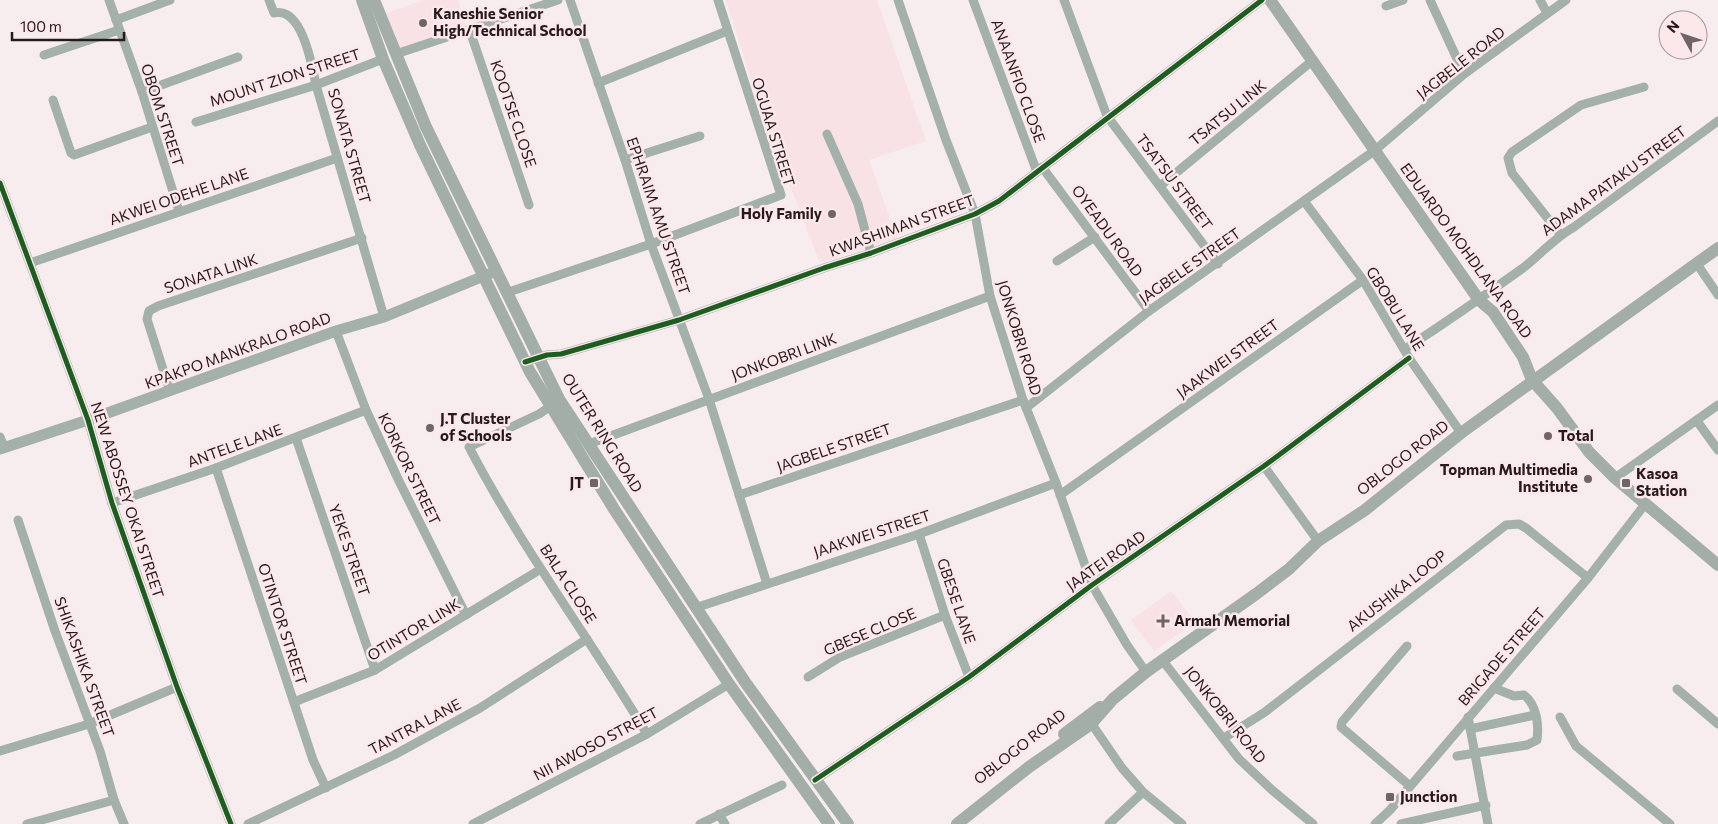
<svg xmlns="http://www.w3.org/2000/svg" width="1718" height="824" viewBox="0 0 1718 824" font-family="Commissioner,sans-serif">
<style>
.built{fill:#f9e2e6}
.lines{fill:none;stroke-linecap:round;stroke-linejoin:round}
.minor{stroke:#a4b0aa;stroke-width:9}
.tertiary{stroke:#a4b0aa;stroke-width:11}
.secondary{stroke:#a3aea8;stroke-width:12}
.cycleway-casing{stroke:#fce8eb;stroke-width:8}
.cycleway{stroke:#1b5e20;stroke-width:5}
.poi-dot{fill:#6f6466;stroke:#fce8eb;stroke-width:2}
.labels{text-anchor:middle;stroke-width:5;stroke-linejoin:round;paint-order:stroke}
.poi-label{font-size:15px;font-weight:bold;fill:#261a1d;stroke:#fce8eb;text-anchor:start}
.street-label{font-size:15px;fill:#261a1d;stroke:#fce8eb}
</style>
<rect width="100%" height="100%" fill="#f7ecee"/>
<g class="built">
<polygon points="424,0 458,0 466,27 399,49 384,14"/>
<polygon points="726,0 877,0 926,141 869,160 897,238 820,263 761,112"/>
<polygon points="1171,591 1195,622 1154,651 1131,620"/>
</g>
<g class="lines">
<g class="minor">
<polyline points="109,0 142,92 179,211"/>
<path d="M 269,0 L 274,13 C 302,6 312,65 316,85 L 384,317"/>
<polyline points="570,0 625,160 651,244 709,399 767,584"/>
<polyline points="898,0 946,140 975,214 990,296 1023,400 1056,483 1092,585 1127,645 1146,672"/>
<polyline points="973,0 1037,172"/>
<polyline points="1064,0 1107,116 1218,264"/>
<polyline points="1430,0 1464,74"/>
<polyline points="1540,0 1547,13"/>
<polyline points="1386,6 1403,0"/>
<polyline points="116,20 170,0"/>
<polyline points="470,31 529,205"/>
<polyline points="396,54 558,0"/>
<polyline points="44,55 119,30"/>
<polyline points="598,83 727,31"/>
<polyline points="142,92 238,57"/>
<polyline points="53,100 71,153 74,155 152,127"/>
<polyline points="196,122 316,85 383,59"/>
<polyline points="827,134 858,204 871,253"/>
<polyline points="625,160 700,136"/>
<polyline points="1042,167 1149,311"/>
<polyline points="0,183 88,420 112,503 177,687 231,824"/>
<polyline points="1160,186 1312,61"/>
<polyline points="1304,201 1363,280 1409,358 1461,433"/>
<polyline points="1560,234 1512,173 1508,158 1512,152 1581,105 1644,87"/>
<polyline points="1057,261 1095,237"/>
<polyline points="30,263 337,158"/>
<polyline points="1697,264 1718,295"/>
<polyline points="506,293 651,244 781,195 718,0"/>
<polyline points="336,331 366,410 399,481 466,615"/>
<path d="M 1405,349 C 1445,323 1484,296 1523,268 C 1540,255 1554,238 1574,227 L 1718,121"/>
<polyline points="525,362 547,355 561,354 679,320 824,268 871,253 975,214 999,201 1262,0"/>
<polyline points="170,391 147,319 149,311 158,306 362,238"/>
<path d="M 551,406 L 539,414 L 469,447 C 521,547 589,637 647,734"/>
<polyline points="1026,408 1149,311 1374,151 1464,74 1566,0"/>
<polyline points="1697,421 1718,450"/>
<polyline points="0,437 4,447"/>
<polyline points="296,438 375,670"/>
<polyline points="589,444 990,296"/>
<polyline points="1264,466 1318,541"/>
<polyline points="216,468 313,760 326,788"/>
<polyline points="1615,478 1718,405"/>
<polyline points="739,495 1023,400"/>
<polyline points="1060,495 1363,280"/>
<polyline points="112,503 216,468 366,410"/>
<polyline points="18,520 55,631 100,751 114,800 124,824"/>
<polyline points="919,534 945,615 969,677"/>
<polyline points="695,608 919,534 1056,483"/>
<polyline points="1407,646 1342,722 1341,727 1410,786"/>
<polyline points="1163,661 1239,759 1272,790 1313,824"/>
<polyline points="808,677 840,657 945,615"/>
<polyline points="1677,689 1718,724"/>
<polyline points="294,702 375,670 541,569"/>
<polyline points="1468,717 1488,824"/>
<polyline points="1560,717 1576,746 1670,824"/>
<polyline points="1089,720 1122,768 1143,792 1182,824"/>
<polyline points="1470,729 1535,715"/>
<polyline points="1224,738 1265,712 1506,525 1519,524 1526,528 1588,578"/>
<polyline points="0,751 89,724 177,687"/>
<path d="M 1457,756 L 1527,745 L 1537,740 C 1539,725 1537,705 1524,695 L 1514,696 L 1494,688"/>
<polyline points="815,780 969,677 1092,585 1264,466 1409,358"/>
<polyline points="719,814 725,824"/>
<polyline points="27,824 114,800"/>
<polyline points="248,824 394,755 480,708 587,639"/>
<polyline points="473,824 647,734 729,684"/>
<polyline points="700,824 782,785"/>
<polyline points="1109,824 1143,792"/>
<polyline points="1375,824 1390,810 1588,578 1646,503"/>
<polyline points="1401,824 1486,805"/>
</g>
<polyline class="tertiary" points="0,449 88,420 336,331 384,317 496,271"/>
<g class="secondary">
<polyline points="362,0 383,59 420,145 530,372 614,509 729,684 829,824"/>
<polyline points="374,0 426,127 559,399 745,682 848,824"/>
<polyline points="1270,0 1479,300 1493,312 1523,357 1532,380 1557,408 1589,452 1615,478 1718,565"/>
<polyline points="1064,734 1100,707"/>
<polyline points="957,824 1029,767 1091,724 1113,699 1146,672 1256,594 1289,569 1318,541 1365,510 1461,433 1718,248"/>
</g>
<defs>
<g id="cycleway">
<polyline points="0,183 88,420 112,503 177,687 231,824"/>
<polyline points="525,362 547,355 561,354 679,320 824,268 871,253 975,214 999,201 1262,0"/>
<polyline points="815,780 969,677 1092,585 1264,466 1409,358"/>
</g>
</defs>
<use href="#cycleway" class="cycleway-casing"/>
<use href="#cycleway" class="cycleway"/>
</g>
<g class="poi-dot">
<circle cx="423" cy="23" r="5"/>
<circle cx="832" cy="214" r="5"/>
<circle cx="430" cy="428" r="5"/>
<circle cx="1548" cy="436" r="5"/>
<circle cx="1588" cy="479" r="5"/>
<rect x="589" y="478" width="10" height="10" rx="2.5"/>
<rect x="1621" y="478" width="10" height="10" rx="2.5"/>
<path d="M1160.5 613.5h5v5h5v5h-5v5h-5v-5h-5v-5h5z"/>
<rect x="1385" y="792" width="10" height="10" rx="2.5"/>
</g>
<g class="labels">
<g class="poi-label">
<text x="433" y="19">Kaneshie Senior<tspan x="433" dy="17">High/Technical School</tspan></text>
<text x="822" y="219" text-anchor="end">Holy Family</text>
<text x="440" y="424">J.T Cluster<tspan x="440" dy="17">of Schools</tspan></text>
<text x="1558" y="441">Total</text>
<text x="1578" y="475" text-anchor="end">Topman Multimedia<tspan x="1578" dy="17">Institute</tspan></text>
<text x="1636" y="479">Kasoa<tspan x="1636" dy="17">Station</tspan></text>
<text x="584" y="488" text-anchor="end">JT</text>
<text x="1174" y="626">Armah Memorial</text>
<text x="1400" y="802">Junction</text>
</g>
<g class="street-label">
<text transform="translate(1461 63) rotate(-38)" y="5">JAGBELE ROAD</text>
<text transform="translate(285 78) rotate(-18)" y="5">MOUNT ZION STREET</text>
<text transform="translate(1018 81) rotate(70)" y="5">ANAANFIO CLOSE</text>
<text transform="translate(1228 113) rotate(-39)" y="5">TSATSU LINK</text>
<text transform="translate(513 114) rotate(71)" y="5">KOOTSE CLOSE</text>
<text transform="translate(162 115) rotate(72)" y="5">OBOM STREET</text>
<text transform="translate(773 132) rotate(73)" y="5">OGUAA STREET</text>
<text transform="translate(349 146) rotate(74)" y="5">SONATA STREET</text>
<text transform="translate(1614 181) rotate(-36)" y="5">ADAMA PATAKU STREET</text>
<text transform="translate(1174 182) rotate(53)" y="5">TSATSU STREET</text>
<text transform="translate(179 197) rotate(-19)" y="5">AKWEI ODEHE LANE</text>
<text transform="translate(658 216) rotate(71)" y="5">EPHRAIM AMU STREET</text>
<text transform="translate(902 226) rotate(-20)" y="5">KWASHIMAN STREET</text>
<text transform="translate(1107 231) rotate(54)" y="5">OYEADU ROAD</text>
<text transform="translate(1466 251) rotate(54)" y="5">EDUARDO MOHDLANA ROAD</text>
<text transform="translate(1190 266) rotate(-35)" y="5">JAGBELE STREET</text>
<text transform="translate(211 274) rotate(-18)" y="5">SONATA LINK</text>
<text transform="translate(1395 309) rotate(58)" y="5">GBOBU LANE</text>
<text transform="translate(1019 338) rotate(73)" y="5">JONKOBRI ROAD</text>
<text transform="translate(238 351) rotate(-20)" y="5">KPAKPO MANKRALO ROAD</text>
<text transform="translate(784 357) rotate(-20)" y="5">JONKOBRI LINK</text>
<text transform="translate(1228 359) rotate(-36)" y="5">JAAKWEI STREET</text>
<text transform="translate(602 433) rotate(58)" y="5">OUTER RING ROAD</text>
<text transform="translate(235 446) rotate(-20)" y="5">ANTELE LANE</text>
<text transform="translate(834 448) rotate(-19)" y="5">JAGBELE STREET</text>
<text transform="translate(1403 458) rotate(-38)" y="5">OBLOGO ROAD</text>
<text transform="translate(409 469) rotate(64)" y="5">KORKOR STREET</text>
<text transform="translate(127 500) rotate(72)" y="5">NEW ABOSSEY OKAI STREET</text>
<text transform="translate(872 534) rotate(-18)" y="5">JAAKWEI STREET</text>
<text transform="translate(349 550) rotate(71)" y="5">YEKE STREET</text>
<text transform="translate(1106 561) rotate(-35)" y="5">JAATEI ROAD</text>
<text transform="translate(568 584) rotate(57)" y="5">BALA CLOSE</text>
<text transform="translate(1397 591) rotate(-38)" y="5">AKUSHIKA LOOP</text>
<text transform="translate(956 601) rotate(71)" y="5">GBESE LANE</text>
<text transform="translate(282 624) rotate(72)" y="5">OTINTOR STREET</text>
<text transform="translate(414 630) rotate(-31)" y="5">OTINTOR LINK</text>
<text transform="translate(870 632) rotate(-23)" y="5">GBESE CLOSE</text>
<text transform="translate(1502 657) rotate(-49)" y="5">BRIGADE STREET</text>
<text transform="translate(84 667) rotate(70)" y="5">SHIKASHIKA STREET</text>
<text transform="translate(1225 715) rotate(51)" y="5">JONKOBRI ROAD</text>
<text transform="translate(415 727) rotate(-28)" y="5">TANTRA LANE</text>
<text transform="translate(596 744) rotate(-28)" y="5">NII AWOSO STREET</text>
<text transform="translate(1020 747) rotate(-38)" y="5">OBLOGO ROAD</text>
</g>
</g>
<g transform="translate(1683 35) rotate(310)"><circle r="24" fill="#fce8eb" stroke="#a69699"/>
<path d="M0-4L9 19L0 12L-9 19Z" fill="#6f6466"/>
<text y="-8" font-size="14" font-weight="bold" text-anchor="middle" fill="#261a1d">N</text>
</g>
<path d="M12 32v8h112v-8" fill="none" stroke="#261a1d" stroke-width="2.5"/>
<text x="20" y="32" font-size="15" fill="#261a1d" stroke="#fce8eb" stroke-width="4" paint-order="stroke">100 m</text>
</svg>
